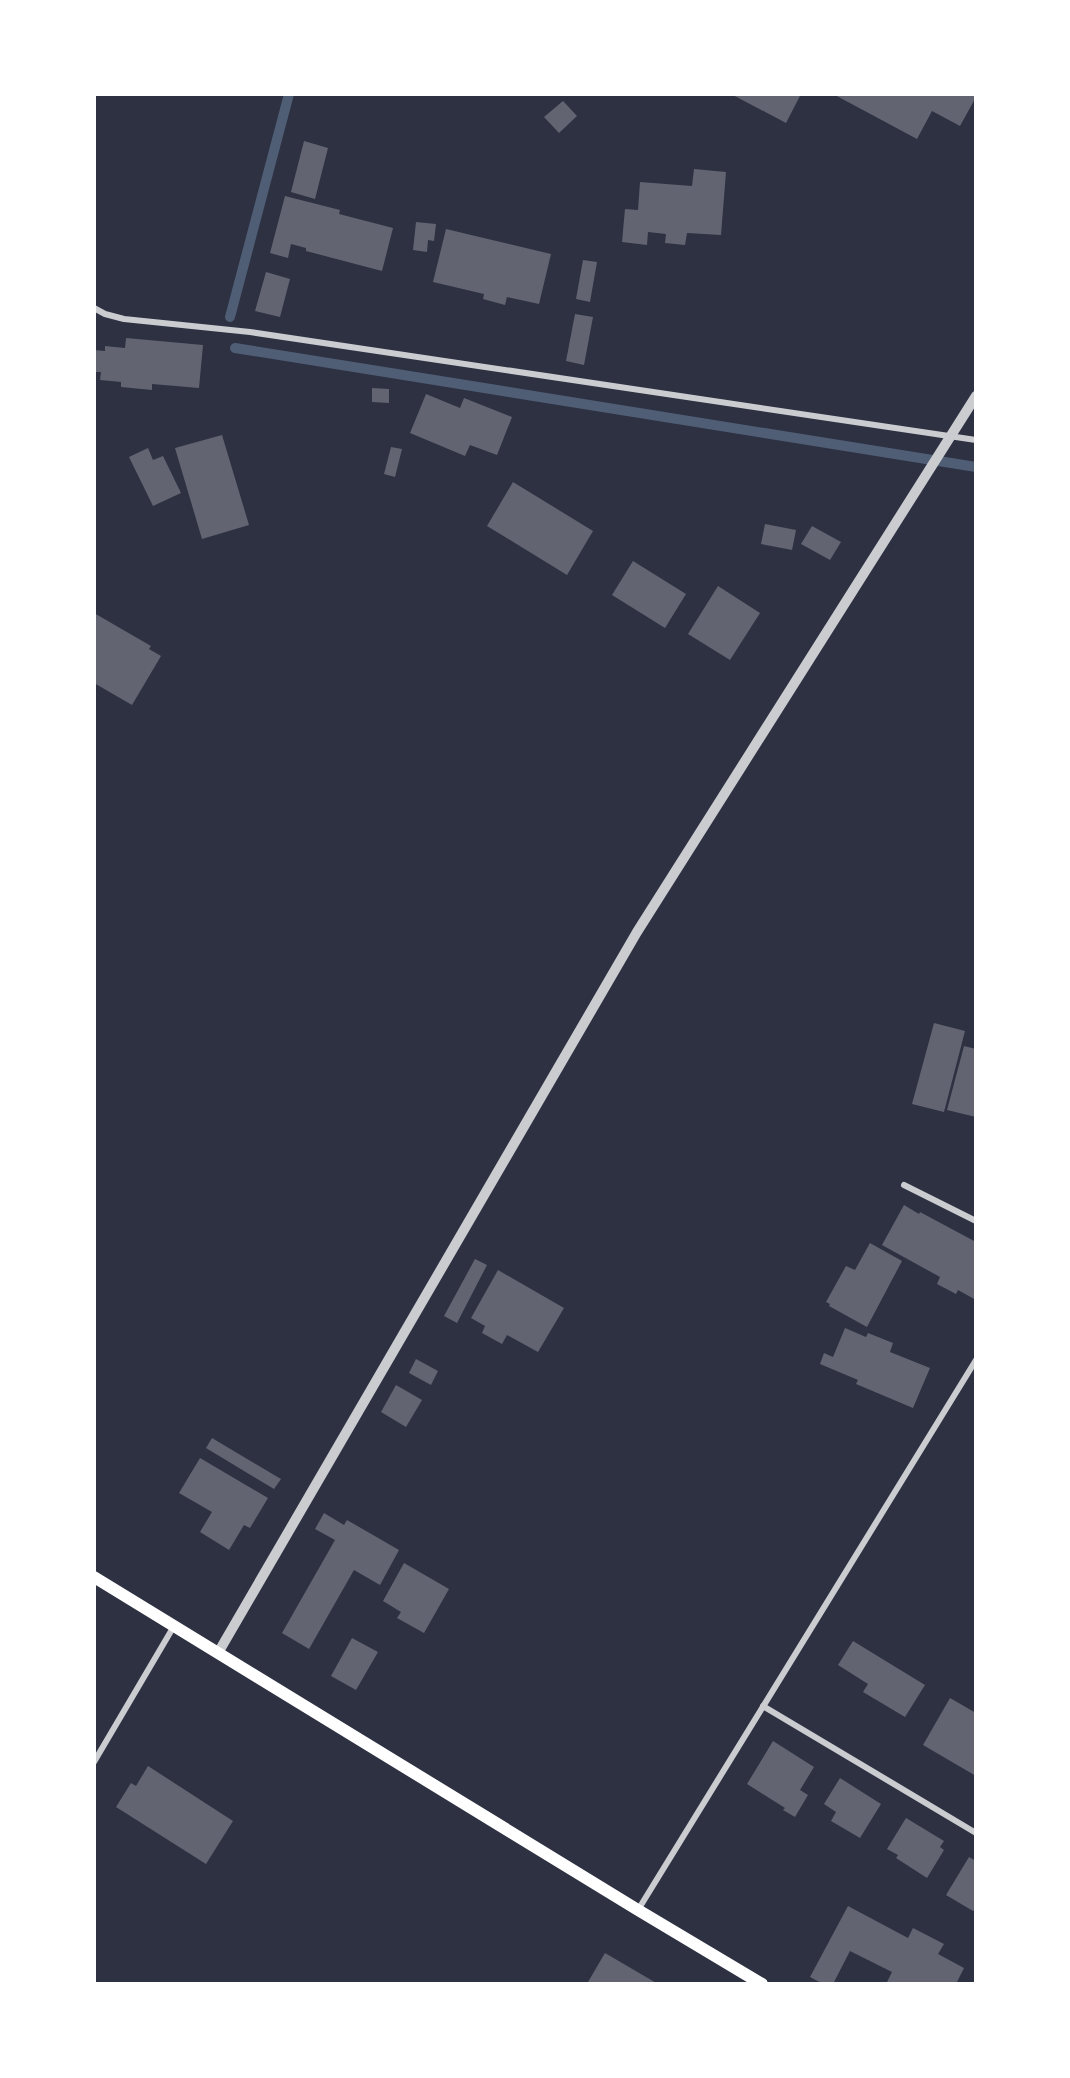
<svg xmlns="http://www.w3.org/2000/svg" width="1070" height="2078" viewBox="0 0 1070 2078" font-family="Cabin,sans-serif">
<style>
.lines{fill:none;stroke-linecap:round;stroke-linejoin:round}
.stream{stroke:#4f5d75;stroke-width:10}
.building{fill:#626471}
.minor{stroke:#caccd0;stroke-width:6}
.tertiary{stroke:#caccd0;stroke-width:10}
.secondary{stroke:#fff;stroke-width:12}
</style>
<rect width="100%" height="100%" fill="#2d3142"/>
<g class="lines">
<g class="stream">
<polyline points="230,317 289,94"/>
<polyline points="235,348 976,467"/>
</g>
</g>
<g class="building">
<polygon points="731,94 801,94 786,123"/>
<polygon points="833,94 976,94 976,97 960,126 932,111 917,139"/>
<polygon points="563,101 577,116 559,133 544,117"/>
<polygon points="304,141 328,148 315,199 291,192"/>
<polygon points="694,169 726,172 721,235 687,233 685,245 665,243 666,234 648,232 647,245 622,242 625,209 638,210 640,182 692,186"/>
<polygon points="285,196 340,210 339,214 393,228 382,271 306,251 306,248 291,244 288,258 270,253"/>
<polygon points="416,222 436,224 434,241 428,240 427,252 413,250"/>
<polygon points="446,229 551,254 539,304 507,297 505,305 483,299 484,294 433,282"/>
<polygon points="583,260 597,262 590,302 576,299"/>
<polygon points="266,272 290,279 280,317 255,311"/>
<polygon points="575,314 593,317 584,365 566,361"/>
<polygon points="126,338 203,345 199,388 152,384 152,390 121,387 121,382 100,380 101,372 94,372 94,350 105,351 105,346 125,348"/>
<polygon points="372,388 389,389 389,403 372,402"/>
<polygon points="426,394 460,408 464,398 512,417 497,455 470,445 465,456 410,433"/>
<polygon points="222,435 249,525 202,539 175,448"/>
<polygon points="391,447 402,449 395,477 384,474"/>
<polygon points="148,448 153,460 163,456 181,493 153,506 129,457"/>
<polygon points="513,482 593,531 567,575 487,526"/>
<polygon points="765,524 796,530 792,550 761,544"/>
<polygon points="812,526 841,542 830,560 801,544"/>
<polygon points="633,561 686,594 665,628 612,595"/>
<polygon points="718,586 760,613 730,660 688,634"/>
<polygon points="94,613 151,646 149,649 161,656 132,705 94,683"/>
<polygon points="934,1023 965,1031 944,1112 912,1104"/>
<polygon points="964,1046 976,1049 976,1117 947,1110"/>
<polygon points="904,1205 919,1214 920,1212 976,1242 976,1300 958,1290 956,1294 937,1284 940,1277 882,1245"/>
<polygon points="870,1243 902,1261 867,1327 829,1306 830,1304 826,1302 846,1266 855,1270"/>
<polygon points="475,1259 487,1265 457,1323 444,1316"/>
<polygon points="498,1270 564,1308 538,1352 507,1335 502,1344 482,1333 485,1326 471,1318"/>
<polygon points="845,1328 866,1337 868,1333 893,1343 890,1352 930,1368 913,1408 856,1384 858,1380 820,1364 824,1353 833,1357"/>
<polygon points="416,1359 438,1371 431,1385 409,1373"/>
<polygon points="396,1385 422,1400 406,1427 381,1412"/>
<polygon points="212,1438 281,1479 274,1489 206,1448"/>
<polygon points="200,1458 268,1498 250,1528 244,1525 229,1550 200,1532 212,1512 179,1493"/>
<polygon points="324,1513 344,1525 347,1520 399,1550 380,1585 354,1570 309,1649 282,1633 335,1540 315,1529"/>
<polygon points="404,1563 449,1589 424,1633 397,1618 401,1612 383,1601"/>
<polygon points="352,1638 378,1652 356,1690 331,1676"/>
<polygon points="853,1641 925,1685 905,1717 863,1692 868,1684 838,1665"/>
<polygon points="950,1698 976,1713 976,1776 923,1745"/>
<polygon points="773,1741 814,1767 800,1790 808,1795 795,1817 783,1810 785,1808 747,1784"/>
<polygon points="148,1766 233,1821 206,1864 116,1807 131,1783 136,1786"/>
<polygon points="840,1778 881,1804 860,1838 831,1821 836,1812 824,1804"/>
<polygon points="906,1818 944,1841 940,1847 944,1850 927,1878 896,1858 898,1855 887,1849"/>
<polygon points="969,1857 976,1861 976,1908 973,1911 946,1895"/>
<polygon points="848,1906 908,1938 913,1928 944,1944 938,1954 964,1968 956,1984 886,1984 892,1972 850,1951 833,1984 823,1984 810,1977"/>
<polygon points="605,1953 658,1984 588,1982"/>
</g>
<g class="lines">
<g class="minor">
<polyline points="94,308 105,314 124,319 250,332 976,440"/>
<polyline points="904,1185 976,1221"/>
<polyline points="763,1706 976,1833"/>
<polyline points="94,1762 174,1626"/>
<polyline points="638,1910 976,1360"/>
</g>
<polyline class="tertiary" points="218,1653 637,932 976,396"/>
<polyline class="secondary" points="94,1577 638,1910 762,1984"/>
</g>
<rect width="1070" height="2078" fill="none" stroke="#ffffff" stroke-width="192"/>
</svg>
